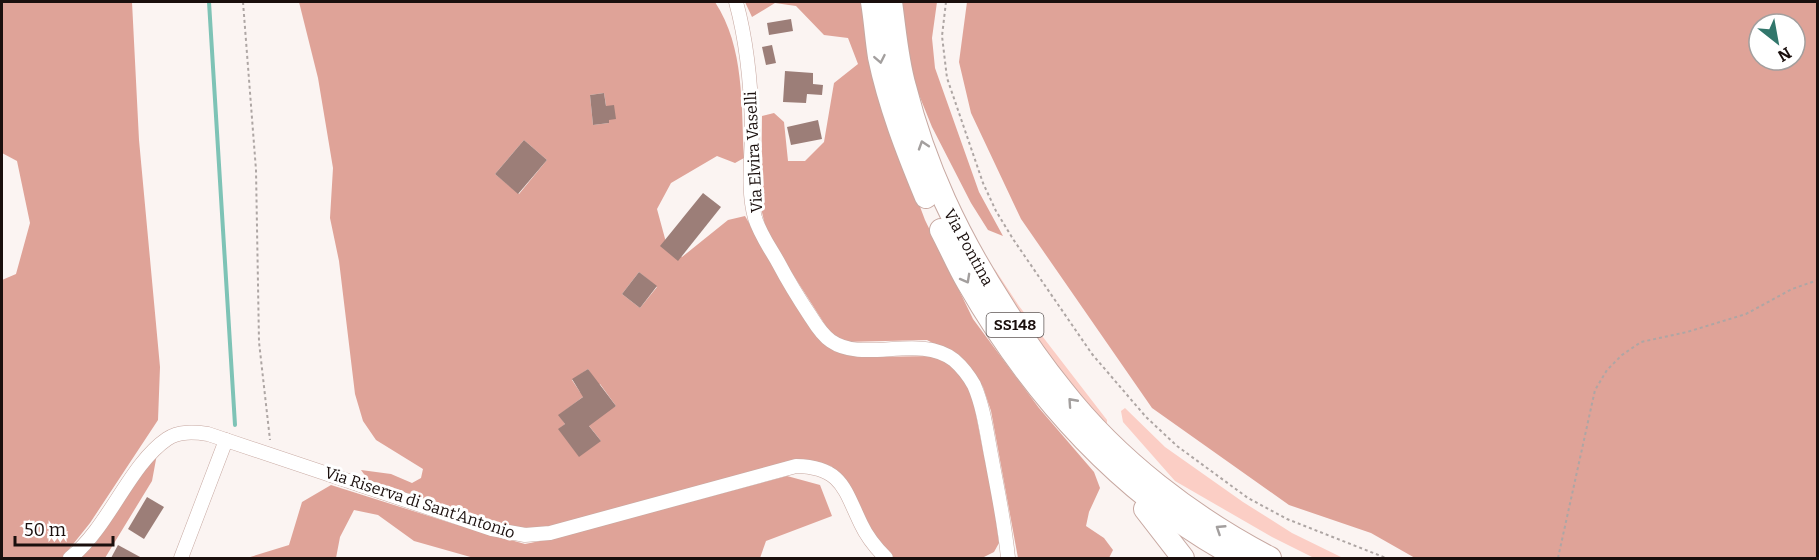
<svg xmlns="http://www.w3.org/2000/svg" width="1819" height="560" viewBox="0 0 1819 560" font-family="Bitter,serif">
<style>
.green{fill:#fbcec5}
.forest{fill:#dfa398;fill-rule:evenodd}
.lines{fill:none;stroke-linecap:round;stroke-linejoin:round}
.stream{stroke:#7ec3b6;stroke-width:4}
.building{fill:#9c7e78}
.minor-casing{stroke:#c7a8a1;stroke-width:15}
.trunk-casing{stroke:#c7a8a1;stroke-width:24}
.path{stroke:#aea6a4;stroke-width:2;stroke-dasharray:3 3;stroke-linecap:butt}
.minor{stroke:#fff;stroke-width:14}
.trunk{stroke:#fff;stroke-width:22}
.oneway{stroke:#a39f9e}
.labels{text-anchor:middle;stroke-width:6;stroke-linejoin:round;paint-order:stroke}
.shield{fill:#fff;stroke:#5f5756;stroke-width:1.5}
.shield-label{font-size:15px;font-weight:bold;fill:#1a0f0d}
.street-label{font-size:16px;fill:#1a0f0d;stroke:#fff}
</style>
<rect width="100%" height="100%" fill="#fbf4f2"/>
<g class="green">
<polygon points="994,268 1019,306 1100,411 1107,420 1107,425 1076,395 1000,284"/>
<polygon points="1125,408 1165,447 1243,502 1292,533 1343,558 1314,558 1272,537 1175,481 1123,422 1121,411"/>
</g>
<g class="forest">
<polygon points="2,2 132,2 139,140 160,367 158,420 90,523 62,558 2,558 2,280 16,274 30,223 17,161 2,153"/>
<path d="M 299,2 L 715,2 C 745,48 741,105 744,158 L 735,163 L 717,156 L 671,183 L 657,209 L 667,246 L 682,257 L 728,220 L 745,216 L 814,333 L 834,351 L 872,357 L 934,356 L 952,365 L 964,376 L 972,394 L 994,507 L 999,543 L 994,552 L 982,558 L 892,558 L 880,547 L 847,482 L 831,466 L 814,463 L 537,530 L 489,525 L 369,481 L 361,470 L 391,474 L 412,483 L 421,478 L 423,469 L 376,440 L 363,421 L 355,394 L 339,261 L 330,218 L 333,168 L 318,78 ZM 604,93 L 609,123 L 593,125 L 590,95 ZM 524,140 L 547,160 L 519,194 L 495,174 ZM 639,272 L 657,287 L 640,308 L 622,294 ZM 588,369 L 596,382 L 580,392 L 572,380 ZM 600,384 L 616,406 L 586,422 L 601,441 L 559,429 L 565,424 L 559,415 Z"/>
<polygon points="745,2 864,2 896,143 925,220 973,319 1039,408 1094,472 1100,488 1089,512 1086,526 1104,538 1113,550 1109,558 1018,558 991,411 983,387 973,371 959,357 927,340 844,342 831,334 767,234 761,208 762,116 774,113 784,122 788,161 805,161 824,142 834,83 858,64 848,38 824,35 796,6 775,3 752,17"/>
<polygon points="900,2 937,2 932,38 935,68 979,192 1003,236 988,230 971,203 932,127 911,75"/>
<path d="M 967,2 L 1817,2 L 1817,558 L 1415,558 L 1371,533 L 1289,505 L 1152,408 L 1021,219 L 971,113 L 959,62 ZM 1759,24 L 1795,24 L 1795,60 L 1759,60 Z"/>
<polygon points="157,454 152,481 105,558 77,558 95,544 131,488"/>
<polygon points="787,476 820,485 832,516 766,541 760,558 474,558 414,541 378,515 354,510 340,537 336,558 247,558 289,545 302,502 331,485 451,523 525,544 560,537"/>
</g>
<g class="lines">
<polyline class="stream" points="209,2 235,425"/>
</g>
<g class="building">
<polygon points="791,19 793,31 769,35 767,23"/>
<polygon points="772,45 776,63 766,65 762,47"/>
<polygon points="785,71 813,73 813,84 823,85 822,95 807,94 806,103 783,102"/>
<polygon points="604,93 606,106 614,105 616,119 609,120 609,123 593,125 590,95"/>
<polygon points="818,120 822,139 791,145 787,127"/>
<polygon points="524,140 547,160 518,194 495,174"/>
<polygon points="703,193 721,207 678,261 660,246"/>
<polygon points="639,272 657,286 640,308 622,294"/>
<polygon points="588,369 616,406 589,426 601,441 579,457 558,429 565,424 558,415 583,397 572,379"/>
<polygon points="147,497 164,507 144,539 128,529"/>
<polygon points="118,545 142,558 111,558"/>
</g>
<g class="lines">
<defs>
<g id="minor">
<path d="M 736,2 C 747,42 751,85 752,127 C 752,157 747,189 755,218 C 760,234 770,248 778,262 C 788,281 799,299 811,317 C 816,325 822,335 831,341 C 864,364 919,333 954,360 C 962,367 969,376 974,385 C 984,408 987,435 992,460 C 998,493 1005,525 1008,558"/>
<path d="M 70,558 C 109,527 129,465 167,439 C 179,431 194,432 208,434 L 492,529 L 525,535 L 550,533 L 796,466 C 842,467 844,489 861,524 C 867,537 876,548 886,558"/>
<polyline points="181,558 226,440"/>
</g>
<g id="trunk">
<path d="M 872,2 C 875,20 876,38 879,57 C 889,105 907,151 926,197"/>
<path d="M 891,2 C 895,30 897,59 905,87 C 925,167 958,236 1003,306 C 1021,335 1041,364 1063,391 C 1117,460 1193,518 1270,558"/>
<path d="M 941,230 C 950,247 958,266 968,283 C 1033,396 1123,496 1239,558"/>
<polyline points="1145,509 1183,558"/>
</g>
</defs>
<use href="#minor" class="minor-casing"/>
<use href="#trunk" class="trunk-casing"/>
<g class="path">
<polyline points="243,2 256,170 259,342 270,440"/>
<polyline points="946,2 942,36 947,78 983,183 996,211 1013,239 1092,354 1146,417 1177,446 1248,498 1287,519 1386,558"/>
<polyline points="1558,558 1595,390 1607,370 1622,355 1641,342 1687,332 1746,314 1792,289 1818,280"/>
</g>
<use href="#minor" class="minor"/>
<use href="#trunk" class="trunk"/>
</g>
<defs><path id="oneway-chevron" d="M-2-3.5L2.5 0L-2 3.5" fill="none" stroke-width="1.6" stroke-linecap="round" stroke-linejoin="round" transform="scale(1.5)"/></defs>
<g class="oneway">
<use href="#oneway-chevron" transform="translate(880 59) rotate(79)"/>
<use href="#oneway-chevron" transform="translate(923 145) rotate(-108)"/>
<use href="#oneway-chevron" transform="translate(966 279) rotate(61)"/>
<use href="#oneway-chevron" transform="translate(1072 402) rotate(-132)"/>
<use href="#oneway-chevron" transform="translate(1220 529) rotate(-147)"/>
</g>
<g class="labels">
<rect class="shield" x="986.5" y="313" width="57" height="24" rx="4.5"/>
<g class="shield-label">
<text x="1015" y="330">SS148</text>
</g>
<g class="street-label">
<text transform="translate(753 152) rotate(-93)" y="6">Via Elvira Vaselli</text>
<text transform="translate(969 247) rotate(61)" y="6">Via Pontina</text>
<text transform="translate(420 502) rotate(18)" y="6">Via Riserva di Sant'Antonio</text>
</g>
</g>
<rect width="1819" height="560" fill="none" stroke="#1a0f0d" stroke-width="6"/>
<g transform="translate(1777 42) rotate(149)"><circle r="28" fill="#ffffff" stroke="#a39f9e" stroke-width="1.5"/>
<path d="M0-4.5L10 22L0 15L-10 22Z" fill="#31766b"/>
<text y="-9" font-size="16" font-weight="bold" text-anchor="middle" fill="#1a0f0d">N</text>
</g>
<path d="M15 536v9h98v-9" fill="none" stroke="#1a0f0d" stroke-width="3"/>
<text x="24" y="536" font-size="18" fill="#1a0f0d" stroke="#ffffff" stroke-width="4.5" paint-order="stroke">50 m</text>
</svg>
